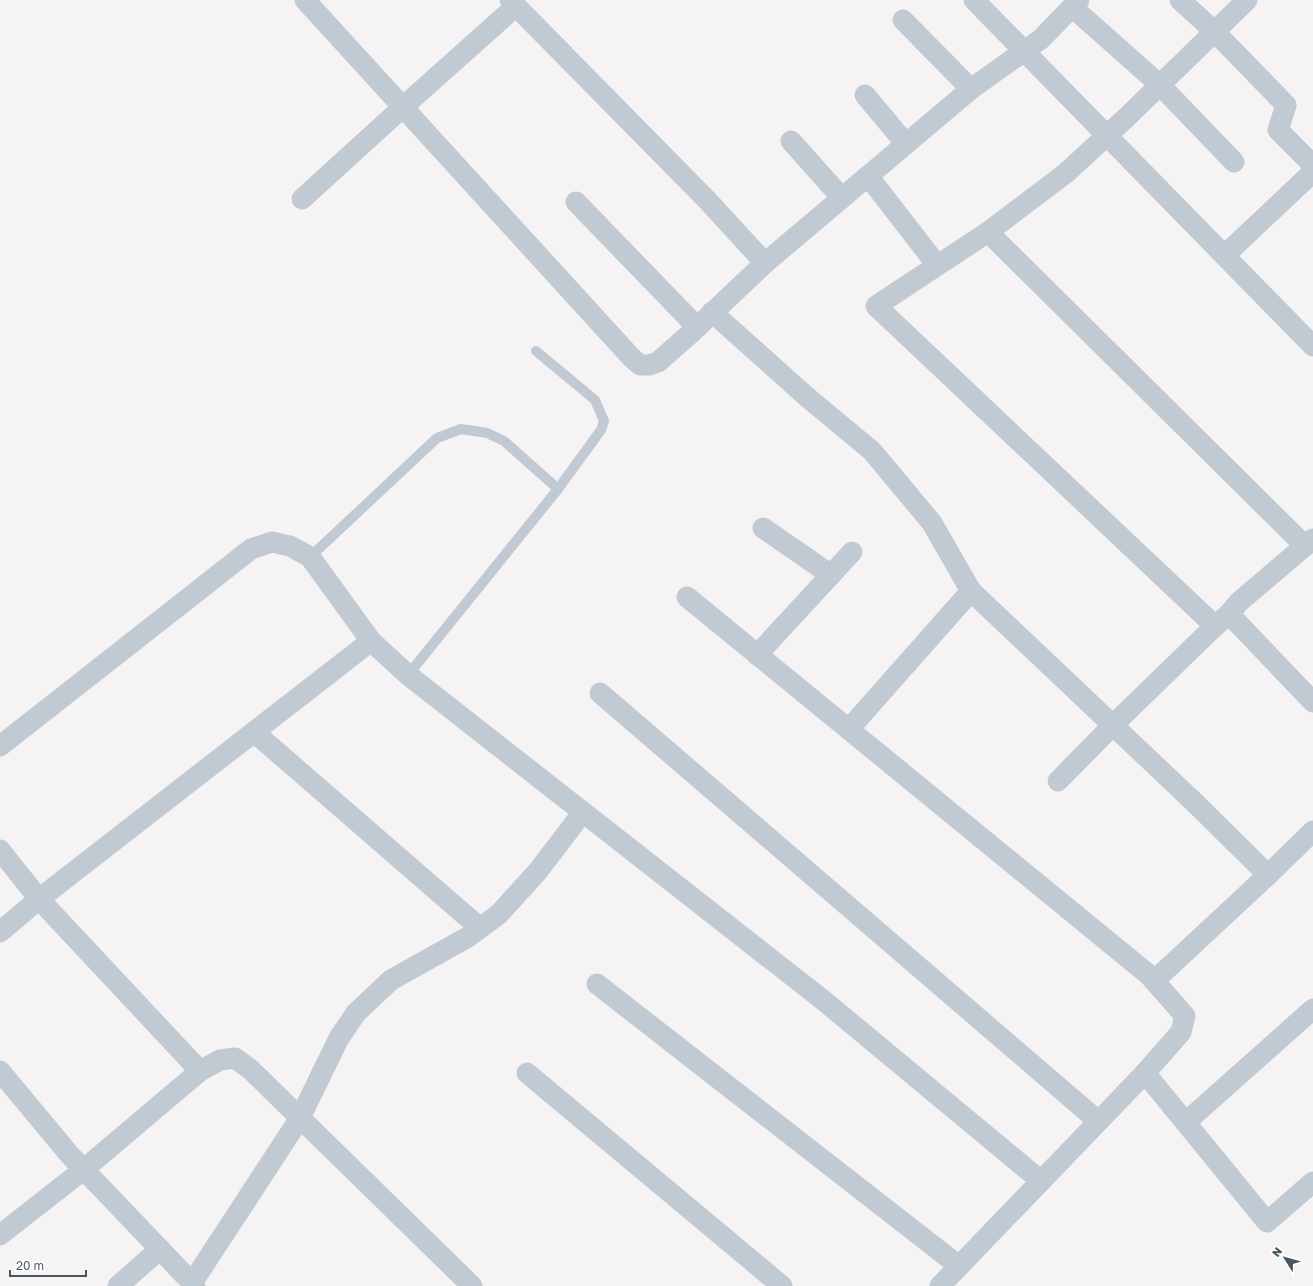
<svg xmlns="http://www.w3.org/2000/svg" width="1313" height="1286" viewBox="0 0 1313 1286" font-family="'Golos Text',sans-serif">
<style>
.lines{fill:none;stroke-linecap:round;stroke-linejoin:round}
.service{stroke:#c1cad2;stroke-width:10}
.minor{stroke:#c1cad2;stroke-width:21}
</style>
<rect width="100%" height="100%" fill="#f5f3f3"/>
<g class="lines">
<g class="service">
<polyline points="310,557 437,438 461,429 487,433 504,441 558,489"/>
<polyline points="408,675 558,489 601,430 604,421 595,400 536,351"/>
</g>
<g class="minor">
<polyline points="305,0 631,357 640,365 649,365 658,362 691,333 765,263 971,89 1041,39 1079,0"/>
<polyline points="510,0 708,201 765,263"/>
<polyline points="974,0 1313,346"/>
<polyline points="1180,0 1214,31 1286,105 1278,130 1313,165"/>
<polyline points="1072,7 1160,85 1234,162"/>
<polyline points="903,20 971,89"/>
<polyline points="865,95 906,144"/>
<polyline points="791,141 842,198"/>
<polyline points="868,176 937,265"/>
<polyline points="302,199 403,107 516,6"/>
<polyline points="576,202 697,327"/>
<polyline points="988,232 1305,546"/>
<polyline points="1225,255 1313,172"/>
<polyline points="712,312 807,397 872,451 932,523 971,591 1194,802 1268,875"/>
<polyline points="763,528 831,575"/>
<polyline points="687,597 1149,975 1185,1016 1181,1032 1145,1073"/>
<polyline points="1229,614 1313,702"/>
<polyline points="1215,626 876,306 988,232 1066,173 1127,117 1247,0"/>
<polyline points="757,655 852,552"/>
<polyline points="600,693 1098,1121"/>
<polyline points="849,729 971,591"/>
<polyline points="254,732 480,928"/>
<polyline points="0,746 251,549 272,542 290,546 310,557 371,641 408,675 823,1000 1041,1181"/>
<polyline points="1058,781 1113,725 1215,626 1229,614 1239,602 1313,539"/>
<polyline points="0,850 39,899 200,1071"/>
<polyline points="0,932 39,899 371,641"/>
<polyline points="1154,981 1268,875 1313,831"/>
<polyline points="597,984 959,1266"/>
<polyline points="0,1071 69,1154 195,1286"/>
<polyline points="527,1073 782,1286"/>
<polyline points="1186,1122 1313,1009"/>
<polyline points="0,1235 83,1170 200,1071 220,1060 235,1058 250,1069 472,1286"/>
<polyline points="192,1283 300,1118 339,1038 356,1013 391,980 468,937 499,914 538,871 583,812"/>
<polyline points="118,1286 160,1249"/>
<polyline points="940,1286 1145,1073 1267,1222 1313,1182"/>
</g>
</g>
<g transform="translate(1285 1258) rotate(307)" stroke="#ffffff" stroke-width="3" paint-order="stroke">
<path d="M0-3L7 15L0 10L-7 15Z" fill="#4a5661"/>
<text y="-6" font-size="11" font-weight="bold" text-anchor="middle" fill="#4a5661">N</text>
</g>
<path d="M10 1270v6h76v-6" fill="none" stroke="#4a5661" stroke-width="2"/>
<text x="16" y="1270" font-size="12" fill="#4a5661" stroke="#ffffff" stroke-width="3" paint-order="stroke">20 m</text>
</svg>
